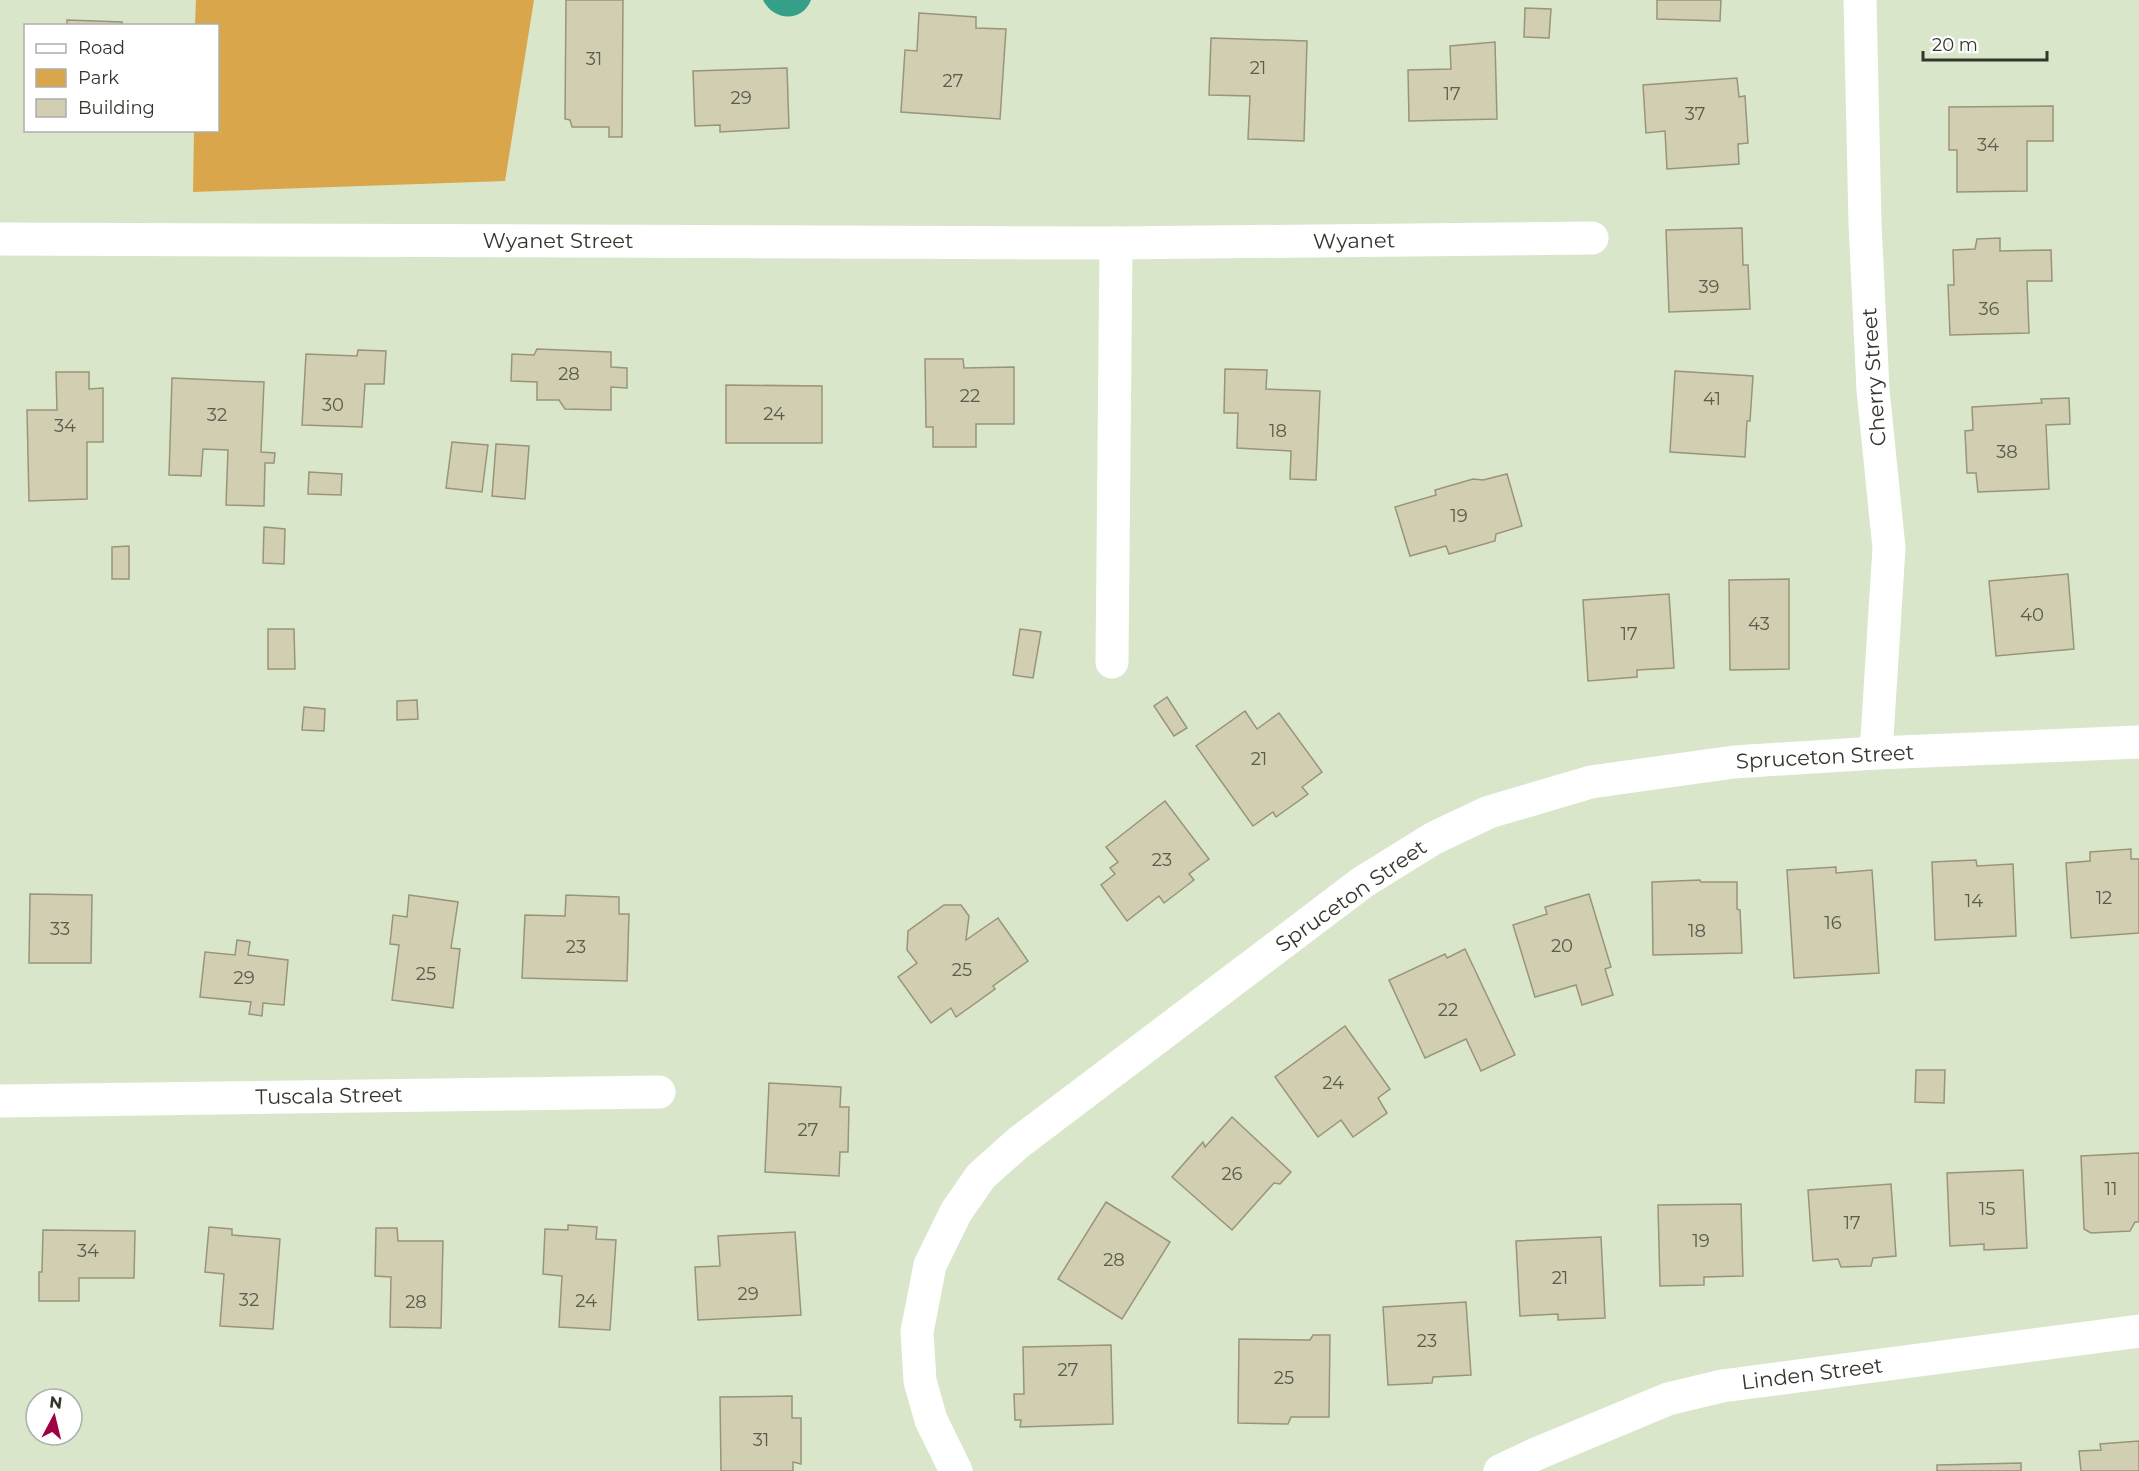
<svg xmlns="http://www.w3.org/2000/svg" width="2139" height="1471" viewBox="0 0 2139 1471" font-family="Montserrat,sans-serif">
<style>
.green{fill:#daa64b}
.water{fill:#359f87}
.building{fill:#d1ceb1;stroke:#98957a;stroke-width:1.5}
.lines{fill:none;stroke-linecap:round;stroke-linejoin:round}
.minor{stroke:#fff;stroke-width:33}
.labels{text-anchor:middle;stroke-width:6;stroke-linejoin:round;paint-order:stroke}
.number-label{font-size:18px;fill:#5a5d4d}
.street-label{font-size:21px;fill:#32372c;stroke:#fff}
</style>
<rect width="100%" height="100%" fill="#d9e6ca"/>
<polygon class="green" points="196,0 534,0 505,181 193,192 194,131 218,130 218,26 195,25"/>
<path class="water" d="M 763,0 L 811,0 C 802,23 773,21 763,0 Z"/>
<g class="building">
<polygon points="566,0 623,0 622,137 609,137 609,127 572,127 570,120 565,119"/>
<polygon points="1657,0 1721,0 1720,21 1657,19"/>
<polygon points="1525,8 1551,9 1549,38 1524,37"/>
<polygon points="919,13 976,17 976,28 1006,29 1000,119 901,112 905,50 917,51"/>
<polygon points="67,20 122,22 122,26 67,26"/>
<polygon points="1211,38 1307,41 1304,141 1248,139 1250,96 1209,95"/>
<polygon points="1495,42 1497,119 1409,121 1408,70 1451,69 1450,46"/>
<polygon points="787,68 789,128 720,132 720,125 695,126 693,71"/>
<polygon points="1737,78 1739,97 1745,96 1748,143 1738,144 1739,164 1667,169 1665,131 1646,133 1643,85"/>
<polygon points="2053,106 2053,141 2027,141 2027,191 1957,192 1957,150 1949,150 1949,107"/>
<polygon points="1742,228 1743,265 1748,265 1750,309 1669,312 1666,230"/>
<polygon points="2000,238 2000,251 2051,250 2052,281 2027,281 2029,333 1950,335 1948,285 1954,285 1953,250 1975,249 1977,239"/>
<polygon points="537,349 611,352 611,367 627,368 627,388 611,387 611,410 565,409 559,400 537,400 537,382 511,381 512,354 534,355"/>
<polygon points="358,350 386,351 384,384 365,384 362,427 302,425 306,354 357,356"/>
<polygon points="925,359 963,359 964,368 1014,367 1014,424 976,424 976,447 933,447 933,427 926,427"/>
<polygon points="1225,369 1267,370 1266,389 1320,391 1316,480 1290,479 1291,451 1237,448 1238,413 1224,413"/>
<polygon points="1675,371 1753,376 1750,421 1747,421 1745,457 1670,452"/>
<polygon points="56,372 89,372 89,389 103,388 103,442 87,442 87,499 29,501 27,410 57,410"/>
<polygon points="172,378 264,382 261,452 275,453 274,463 265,463 264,506 226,505 228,450 203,449 201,476 169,475"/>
<polygon points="726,385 822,386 822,443 726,443"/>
<polygon points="2069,398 2070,424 2046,425 2049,489 1978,492 1976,473 1967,473 1965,431 1973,430 1972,407 2042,403 2041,399"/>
<polygon points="452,442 488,445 482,492 446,488"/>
<polygon points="496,444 529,446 525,499 492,496"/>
<polygon points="309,472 342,474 341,495 308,494"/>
<polygon points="1507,474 1522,526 1496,534 1495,541 1449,554 1446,546 1410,556 1395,507 1436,495 1435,490 1473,479 1483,480"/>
<polygon points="264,527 285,529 284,564 263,563"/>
<polygon points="129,546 129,579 112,579 112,547"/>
<polygon points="2068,574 2074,649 1996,656 1989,581"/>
<polygon points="1789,579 1789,669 1730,670 1729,580"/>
<polygon points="1669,594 1674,668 1637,670 1637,677 1588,681 1583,600"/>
<polygon points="268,629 294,629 295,669 268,669"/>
<polygon points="1020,629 1041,632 1033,678 1013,675"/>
<polygon points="1167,697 1187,728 1174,736 1154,706"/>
<polygon points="417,700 418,719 397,720 397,701"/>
<polygon points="304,707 325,709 324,731 302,730"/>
<polygon points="1245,711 1257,729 1279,713 1322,772 1302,787 1308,794 1276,817 1273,812 1253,826 1196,746"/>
<polygon points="1165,801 1209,859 1189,874 1194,880 1164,903 1159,896 1127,921 1101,885 1115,874 1110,868 1118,862 1106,847"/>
<polygon points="2131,849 2131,859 2139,859 2139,933 2071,938 2066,863 2090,861 2090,852"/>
<polygon points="1976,860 1977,866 2013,864 2016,936 1935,940 1932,862"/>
<polygon points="1836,867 1836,873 1872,870 1879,973 1794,978 1787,870"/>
<polygon points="1700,880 1701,882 1737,882 1737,909 1740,910 1742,953 1653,955 1652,882"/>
<polygon points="30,894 92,895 91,963 29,963"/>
<polygon points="1589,894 1611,967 1605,969 1613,995 1582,1005 1576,985 1535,997 1513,925 1547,914 1545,907"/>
<polygon points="409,895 458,902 451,948 460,949 453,1008 392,1000 399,945 390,944 393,915 407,917"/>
<polygon points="566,895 619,897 619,914 629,914 627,981 522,978 525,915 565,916"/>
<polygon points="944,905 961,905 969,916 966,940 998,918 1028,961 993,986 995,989 956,1017 951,1008 931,1023 898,977 917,963 907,950 908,931"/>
<polygon points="237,940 250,942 248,955 288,960 284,1005 263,1003 262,1016 249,1014 251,1002 200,997 205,952 235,955"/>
<polygon points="1465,949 1515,1055 1481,1071 1466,1039 1425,1058 1389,980 1445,954 1447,958"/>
<polygon points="1345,1026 1390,1089 1378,1098 1387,1113 1353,1137 1341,1120 1318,1137 1275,1077"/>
<polygon points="1916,1070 1945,1070 1944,1103 1915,1102"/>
<polygon points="769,1083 841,1087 840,1107 849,1107 848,1152 840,1152 839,1176 765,1172"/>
<polygon points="1232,1117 1291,1172 1280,1184 1274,1183 1232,1230 1172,1177 1203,1142 1205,1147"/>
<polygon points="2139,1153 2139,1222 2135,1222 2130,1231 2091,1233 2084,1229 2081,1156"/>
<polygon points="2023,1170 2027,1248 1984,1250 1984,1244 1950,1246 1947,1173"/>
<polygon points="1891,1184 1896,1256 1873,1258 1871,1266 1841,1267 1838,1259 1813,1261 1808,1190"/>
<polygon points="1106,1202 1170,1242 1122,1319 1058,1279"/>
<polygon points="1741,1204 1743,1276 1704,1277 1704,1285 1660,1286 1658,1205"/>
<polygon points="568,1225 597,1227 596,1239 616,1240 610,1330 559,1327 562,1276 543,1274 545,1229 568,1230"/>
<polygon points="209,1227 232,1229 232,1235 280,1239 273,1329 220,1326 224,1274 205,1272"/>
<polygon points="376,1228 397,1228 398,1241 443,1241 441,1328 390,1327 391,1277 375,1276"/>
<polygon points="43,1230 135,1231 134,1278 79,1278 79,1301 39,1301 39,1272 42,1272"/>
<polygon points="795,1232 801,1315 698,1320 695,1267 720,1266 718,1236"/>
<polygon points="1601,1237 1605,1318 1558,1320 1558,1314 1520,1316 1516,1241"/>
<polygon points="1466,1302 1471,1375 1433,1377 1432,1383 1388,1385 1383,1307"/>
<polygon points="1313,1335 1330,1335 1329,1417 1291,1417 1288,1424 1238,1423 1239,1339 1310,1340"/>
<polygon points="1111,1345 1113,1424 1020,1427 1021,1420 1015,1420 1014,1394 1024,1394 1023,1347"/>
<polygon points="792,1396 792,1418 801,1418 801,1464 793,1462 793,1471 721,1471 720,1397"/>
<polygon points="2139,1441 2139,1471 2081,1471 2079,1451 2101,1450 2100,1444"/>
<polygon points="2021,1463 2021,1471 1937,1471 1937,1465"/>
</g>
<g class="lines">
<g class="minor">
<polyline points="1860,0 1865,223 1873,390 1889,548 1876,753"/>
<polyline points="0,239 1116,243 1592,238"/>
<polyline points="1112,662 1116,243"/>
<polyline points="0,1101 659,1092"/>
<polyline points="956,1471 931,1420 920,1381 917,1332 930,1265 956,1212 981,1176 1018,1143 1363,882 1434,838 1489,812 1591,782 1734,762 1876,753 2139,742"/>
<polyline points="1500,1471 1536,1454 1668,1399 1722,1386 2139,1331"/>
</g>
</g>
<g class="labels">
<g class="number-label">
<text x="594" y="65">31</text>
<text x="1258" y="74">21</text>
<text x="953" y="87">27</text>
<text x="1452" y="100">17</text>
<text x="741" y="104">29</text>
<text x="1695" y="120">37</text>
<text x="1988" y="151">34</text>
<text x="1709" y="293">39</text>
<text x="1989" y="315">36</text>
<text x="569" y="380">28</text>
<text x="970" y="402">22</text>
<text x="1712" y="405">41</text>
<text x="333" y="411">30</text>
<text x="774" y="420">24</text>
<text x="217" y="421">32</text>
<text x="65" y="432">34</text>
<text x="1278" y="437">18</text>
<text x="2007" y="458">38</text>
<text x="1459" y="522">19</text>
<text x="2032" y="621">40</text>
<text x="1759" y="630">43</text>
<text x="1629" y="640">17</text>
<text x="1259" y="765">21</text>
<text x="1162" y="866">23</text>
<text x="2104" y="904">12</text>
<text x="1974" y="907">14</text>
<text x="1833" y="929">16</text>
<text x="60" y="935">33</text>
<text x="1697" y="937">18</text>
<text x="1562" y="952">20</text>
<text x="576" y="953">23</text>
<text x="962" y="976">25</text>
<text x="426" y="980">25</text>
<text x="244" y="984">29</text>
<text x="1448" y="1016">22</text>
<text x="1333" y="1089">24</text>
<text x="808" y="1136">27</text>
<text x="1232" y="1180">26</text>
<text x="2111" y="1195">11</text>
<text x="1987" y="1215">15</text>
<text x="1852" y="1229">17</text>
<text x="1701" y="1247">19</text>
<text x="88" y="1257">34</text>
<text x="1114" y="1266">28</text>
<text x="1560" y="1284">21</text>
<text x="748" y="1300">29</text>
<text x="249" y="1306">32</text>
<text x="586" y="1307">24</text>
<text x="416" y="1308">28</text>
<text x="1427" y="1347">23</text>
<text x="1068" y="1376">27</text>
<text x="1284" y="1384">25</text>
<text x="761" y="1446">31</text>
</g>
<g class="street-label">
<text x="558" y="248">Wyanet Street</text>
<text transform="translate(1354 241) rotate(-1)" y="7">Wyanet</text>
<text transform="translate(1874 377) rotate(-94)" y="7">Cherry Street</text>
<text transform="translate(1825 757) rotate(-3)" y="7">Spruceton Street</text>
<text transform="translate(1351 896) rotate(-35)" y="7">Spruceton Street</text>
<text transform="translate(329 1096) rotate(-1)" y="7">Tuscala Street</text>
<text transform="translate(1812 1374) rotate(-7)" y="7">Linden Street</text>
</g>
</g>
<rect x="24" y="24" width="195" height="108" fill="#ffffff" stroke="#adafab" stroke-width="1.5"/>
<rect x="36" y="44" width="30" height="9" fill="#ffffff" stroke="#adafab" stroke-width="1.5"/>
<text x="78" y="54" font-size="18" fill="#32372c">Road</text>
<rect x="36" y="69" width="30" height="18" fill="#daa64b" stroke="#adafab" stroke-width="1.5"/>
<text x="78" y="84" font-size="18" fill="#32372c">Park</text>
<rect x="36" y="99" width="30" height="18" fill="#d1ceb1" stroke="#adafab" stroke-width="1.5"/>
<text x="78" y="114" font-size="18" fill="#32372c">Building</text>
<g transform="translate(54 1417) rotate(7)"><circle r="28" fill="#ffffff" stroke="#adafab" stroke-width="1.5"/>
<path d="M0-4.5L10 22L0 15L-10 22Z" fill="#9f0144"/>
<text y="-9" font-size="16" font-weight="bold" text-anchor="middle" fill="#32372c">N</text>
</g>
<path d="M1923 51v9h124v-9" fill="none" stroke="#32372c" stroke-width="3"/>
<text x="1932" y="51" font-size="18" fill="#32372c" stroke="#ffffff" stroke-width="4.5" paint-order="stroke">20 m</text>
</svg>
